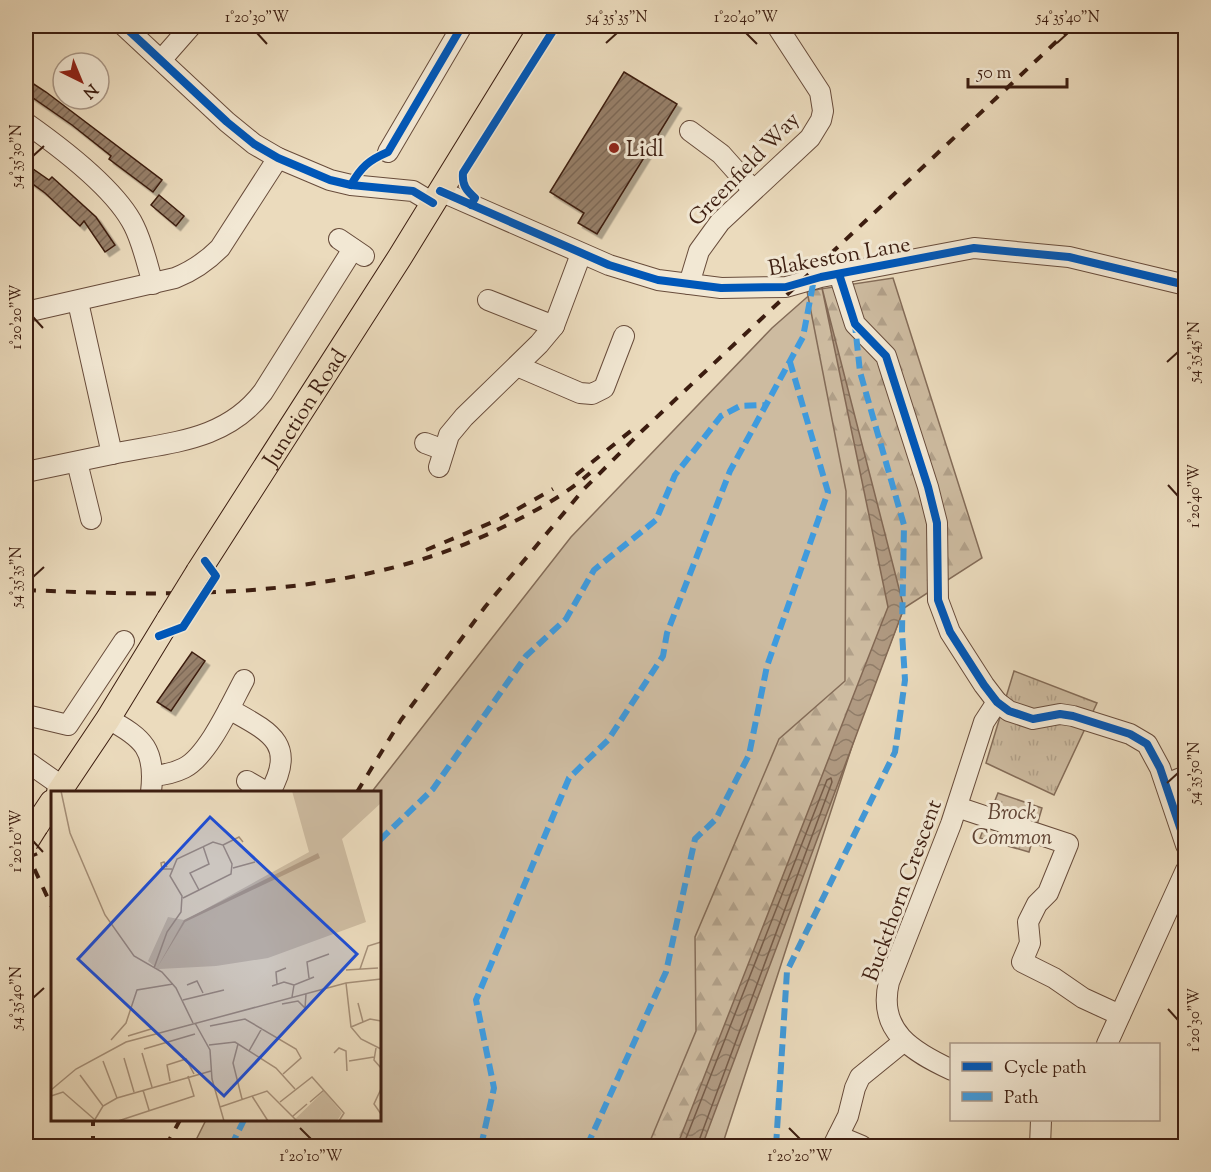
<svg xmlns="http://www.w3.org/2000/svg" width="1211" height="1172" viewBox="0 0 1211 1172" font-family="'Sorts Mill Goudy',serif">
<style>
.grass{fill:#cdbba0;stroke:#846c58;stroke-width:1.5}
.forest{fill:url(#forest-firs);stroke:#846c58;stroke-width:1.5}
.park{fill:url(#park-tufts);stroke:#846c58;stroke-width:1.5}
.water{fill:url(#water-waves);stroke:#826854;stroke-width:1.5}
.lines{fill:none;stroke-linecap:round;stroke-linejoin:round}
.shore{stroke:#765c49;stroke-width:1.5}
.building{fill:url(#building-hatch);stroke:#3c1d10;stroke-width:1.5;filter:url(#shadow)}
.minor-casing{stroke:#684c3b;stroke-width:22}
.major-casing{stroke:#3c1d10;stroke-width:26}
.minor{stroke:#f2e8d4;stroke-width:20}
.major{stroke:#ebdbbd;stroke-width:24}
.rail{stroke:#3c1d10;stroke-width:4;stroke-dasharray:10 10;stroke-linecap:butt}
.major-bridge-casing{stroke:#3c1d10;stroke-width:26;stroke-linecap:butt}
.major-bridge{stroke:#ebdbbd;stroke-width:24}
.quiet{stroke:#3f9bde;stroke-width:6;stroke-dasharray:12 6;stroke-linecap:butt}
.cycleway-casing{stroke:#f2e8d4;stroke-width:11}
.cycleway{stroke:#0057b8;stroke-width:8}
.ticks{fill:none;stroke:#3c1d10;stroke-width:2}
.poi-dot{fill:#8f2418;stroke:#f2e8d4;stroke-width:2}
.labels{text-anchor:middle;stroke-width:6;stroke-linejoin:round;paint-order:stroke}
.poi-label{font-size:22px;fill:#3c1d10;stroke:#f2e8d4;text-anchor:start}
.street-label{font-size:22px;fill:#3c1d10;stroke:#f2e8d4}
.park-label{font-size:22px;font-style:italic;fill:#604434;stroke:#f2e8d4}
.inset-road{fill:none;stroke:#a58f78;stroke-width:1.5}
.view{fill:#1d4ed8;fill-opacity:0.15;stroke:#1d4ed8;stroke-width:3}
.inset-edge{fill:none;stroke:#3c1d10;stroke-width:3}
.neatline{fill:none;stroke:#3c1d10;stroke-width:2}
.ticks-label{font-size:15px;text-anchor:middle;fill:#3c1d10}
</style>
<defs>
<pattern id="forest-firs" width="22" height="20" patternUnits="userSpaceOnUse" patternTransform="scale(1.5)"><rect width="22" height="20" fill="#cdbba0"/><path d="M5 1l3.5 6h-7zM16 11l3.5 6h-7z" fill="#b1a089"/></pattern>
<pattern id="park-tufts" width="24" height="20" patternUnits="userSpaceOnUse" patternTransform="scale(1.5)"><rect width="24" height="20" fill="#cdbba0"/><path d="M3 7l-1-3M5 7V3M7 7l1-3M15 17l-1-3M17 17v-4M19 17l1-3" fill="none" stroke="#b1a089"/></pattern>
<pattern id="water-waves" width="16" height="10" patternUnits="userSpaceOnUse" patternTransform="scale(1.5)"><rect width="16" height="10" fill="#b09a82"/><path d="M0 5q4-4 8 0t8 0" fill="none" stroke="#907d69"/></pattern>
<pattern id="building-hatch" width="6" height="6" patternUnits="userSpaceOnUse" patternTransform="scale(1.5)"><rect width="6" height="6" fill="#97806a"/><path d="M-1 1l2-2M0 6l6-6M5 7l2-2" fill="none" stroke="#7c6856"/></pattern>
<filter id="shadow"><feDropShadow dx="4.5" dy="4.5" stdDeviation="0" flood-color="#0004"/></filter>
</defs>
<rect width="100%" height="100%" fill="#ebdbbd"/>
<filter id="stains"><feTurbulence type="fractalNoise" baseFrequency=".00333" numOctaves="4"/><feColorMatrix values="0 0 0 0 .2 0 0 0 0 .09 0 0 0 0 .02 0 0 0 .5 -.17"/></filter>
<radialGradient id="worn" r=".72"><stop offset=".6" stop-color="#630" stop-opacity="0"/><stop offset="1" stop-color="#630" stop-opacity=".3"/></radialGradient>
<polygon class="grass" points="814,291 897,608 722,1146 193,1146 206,1120 380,1120 380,792 372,792 374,789 571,537 772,328"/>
<polygon class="forest" points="893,278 982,558 904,608 695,1146 648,1146 696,1031 695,937 779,739 845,681 846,491 807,291"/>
<g class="park">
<polygon points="1014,671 1097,703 1054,795 986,763"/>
<polygon points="998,793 1042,808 1029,852 980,838"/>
</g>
<polygon class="water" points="822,288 904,608 702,1146 677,1146 888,607"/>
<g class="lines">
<polyline class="shore" points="683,1146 827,780 831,778 832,782 697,1146"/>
</g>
<g class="building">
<polygon points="624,72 677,104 597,234 578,223 584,213 550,192"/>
<polygon points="26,79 46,92 162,180 153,192 109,159 111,156 72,125 26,93"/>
<polygon points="26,164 49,180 52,177 96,217 115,245 105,252 84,221 80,226 45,193 26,179"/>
<polygon points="159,195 184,216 176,226 151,205"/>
<polygon points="192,652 205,661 171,711 157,702"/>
</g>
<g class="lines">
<defs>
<g id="minor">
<polyline points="124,26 227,122 254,144 278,158 330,180 351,185 413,191 433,203"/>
<polyline points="162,59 191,26"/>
<path d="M 26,123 C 60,147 116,189 134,226 C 143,244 147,264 153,284"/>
<polyline points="690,131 721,154 753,190"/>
<polyline points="388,152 462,26"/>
<polyline points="440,191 609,265 658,280 721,288 786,287 821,277 974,248 1069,257 1186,285"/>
<polyline points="339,239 364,256"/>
<polyline points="839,274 855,324 886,356 928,487 937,523 938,600 950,632 984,685 997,702 1009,711 1033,719 1060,714 1073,716 1130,734 1147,744 1160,768 1186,845"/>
<polyline points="689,284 699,251 720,222 810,138 821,120 823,111 820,92 777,26"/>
<polyline points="488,300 554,326"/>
<polyline points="78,302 112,454"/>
<path d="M 26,312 L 175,278 C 193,271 206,262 220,248 L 278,158"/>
<polyline points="517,366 580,393 592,394 604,388 624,336"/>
<polyline points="425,443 444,450"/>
<polyline points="77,462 91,519"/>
<polyline points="439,467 449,435 464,417 539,344 554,326 581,254"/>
<path d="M 26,472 C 54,466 83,460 112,454 C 169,442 225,442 263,392 L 353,249"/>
<path d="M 229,709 C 268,731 298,743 270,792"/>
<polyline points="26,715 68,725 124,641"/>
<path d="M 108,719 C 144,738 156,750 151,792"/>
<polyline points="26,761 63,787"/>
<path d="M 153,776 C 164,775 174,773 184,768 C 208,756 231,704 244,680"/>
<polyline points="247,781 266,792"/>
<polyline points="1166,784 1186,776"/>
<polyline points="957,807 1068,844 1048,893 1037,904 1028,922 1030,943 1022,962 1054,978 1083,998 1120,1015"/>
<polyline points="1107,1044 1186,870"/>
<path d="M 952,1070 C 913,1052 877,1031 889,982 L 951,824 L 984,722 L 997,702"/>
<polyline points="838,1136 862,1146"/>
<polyline points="833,1146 848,1116 855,1088 860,1077 903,1042"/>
<polyline points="1040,1146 1041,1120"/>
</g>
<g id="major">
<path id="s1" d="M 198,572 L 400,257 L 542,26"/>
<polyline points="59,792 108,719 169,619"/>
<polyline points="36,826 52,802"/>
</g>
</defs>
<use href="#minor" class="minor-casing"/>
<use href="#major" class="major-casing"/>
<use href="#minor" class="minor"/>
<use href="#major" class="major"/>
<g class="rail">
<polyline points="576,475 637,426"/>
<polyline points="426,550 500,519 553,489"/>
<path d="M 26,590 C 185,597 354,600 501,528 C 532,513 564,496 590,473"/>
<polyline points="357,792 401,720 485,607 584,489 643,430 1073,26"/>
<polyline points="26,835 36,856"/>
<polyline points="26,851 52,907"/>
<polyline points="93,1146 93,1120"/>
<polyline points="166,1146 180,1120"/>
</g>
<defs>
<g id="major-bridge">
<polyline points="169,619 198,572"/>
<polyline points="26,842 36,826"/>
</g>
</defs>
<use href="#major-bridge" class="major-bridge-casing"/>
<use href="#major-bridge" class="major-bridge"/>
<g class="quiet">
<polyline points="380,840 433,789 526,656 566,619 594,570 656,520 675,475 721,416 740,406 766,405"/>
<polyline points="231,1146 244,1120"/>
<polyline points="481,1146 494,1088 476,1000 569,778 608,740 663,656 667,633 730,471 803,337 814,279"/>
<polyline points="587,1146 666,972 695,839 716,819 749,755 767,666 828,492 790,362"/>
<polyline points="776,1146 787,971 895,752 905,680 902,632 904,525 860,372 855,325"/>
</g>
<defs>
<g id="cycleway">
<polyline points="124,26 227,122 254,144 278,158 330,180 351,185 413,191 433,203"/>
<path d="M 351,185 C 361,167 369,160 388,152 L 462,26"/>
<polyline points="440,191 609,265 658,280 721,288 786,287 821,277 974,248 1069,257 1186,285"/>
<path d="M 471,205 L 475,198 C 466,190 462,185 463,173 L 556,26"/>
<polyline points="839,274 855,324 886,356 928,487 937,523 938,600 950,632 984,685 997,702 1009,711 1033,719 1060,714 1073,716 1130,734 1147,744 1160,768 1186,845"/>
<polyline points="159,636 183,627 216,576 205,561"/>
</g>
</defs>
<use href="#cycleway" class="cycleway-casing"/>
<use href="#cycleway" class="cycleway"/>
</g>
<path class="ticks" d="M 257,33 L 267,44M 746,33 L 757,44M 606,43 L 617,33M 1057,43 L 1068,33M 33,156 L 44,146M 33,317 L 43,328M 1167,362 L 1178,352M 1168,485 L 1178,496M 33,577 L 44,567M 1167,783 L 1178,773M 33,841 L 43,852M 33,998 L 44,988M 1168,1009 L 1178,1020M 300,1128 L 311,1139M 789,1128 L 800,1139"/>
<circle class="poi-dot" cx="614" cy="148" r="6"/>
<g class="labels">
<g class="poi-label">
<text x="626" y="156">Lidl</text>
</g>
<g class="street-label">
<text transform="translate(743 168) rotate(-46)" y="8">Greenfield Way</text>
<text transform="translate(839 255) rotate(-10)" y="8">Blakeston Lane</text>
<text dy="8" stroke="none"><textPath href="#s1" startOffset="196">Junction Road</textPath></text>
<text transform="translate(901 890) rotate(-70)" y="8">Buckthorn Crescent</text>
</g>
<g class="park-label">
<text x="1012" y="819">Brock<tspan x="1012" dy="25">Common</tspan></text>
</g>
</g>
<g transform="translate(51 791)">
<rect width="330" height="330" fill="#ebdbbd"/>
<path d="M 241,0 L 330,0 L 330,12 L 291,48 L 315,131 L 217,167 L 165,175 L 108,178 L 133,130 L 258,61 Z" fill="#cdbba0"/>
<path d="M 268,60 L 280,64 L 206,101 L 195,113 L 163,127 L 148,127 L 126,150 L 108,179 L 97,170 L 117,126 L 133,129 L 200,98 Z" fill="#cdbba0"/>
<path d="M 273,300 L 291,322 L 286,330 L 242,330 Z" fill="#cdbba0"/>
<path d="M 267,62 L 269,67 L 134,131 L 106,177 L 133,129 Z" fill="#b09a82"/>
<path class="inset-road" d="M 10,0 L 19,42 L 54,124 L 83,165 L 111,181 L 125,197 L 142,232M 172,54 L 188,46 L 192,51M 116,76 L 113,71 L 110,72 L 111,78 L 121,78M 182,77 L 204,71M 148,99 L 139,82 L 158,73 L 152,55M 103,177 L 116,141 L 130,121 L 131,105 L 119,85 L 126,68 L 162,51 L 172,54 L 181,73 L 180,83 L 132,107M 309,178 L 317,155 L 330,151M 295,179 L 327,177M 258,187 L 256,171 L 278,163M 295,192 L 300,236 L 310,248 L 330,258M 226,193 L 225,181 L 235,177M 136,194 L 146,190 L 152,202M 221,195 L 233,191 L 243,194M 241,206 L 243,194 L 263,186M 132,209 L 173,199M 307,212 L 312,231M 231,213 L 247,210 L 254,217 L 255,203M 144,232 L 159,259 L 161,288 L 173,330M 159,235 L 194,228 L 245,258 L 250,267 L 232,283M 300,236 L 319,228 L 330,230M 77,245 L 100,238M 60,249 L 75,232 L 86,199 L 122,193M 187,253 L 182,272 L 191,308M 158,254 L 184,251 L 225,277 L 244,298M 325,257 L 323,269 L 330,277M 93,258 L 144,243M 198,260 L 211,237M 91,262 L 101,296M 283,262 L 288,257 L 295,260 L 296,280M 73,267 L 83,301M 52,270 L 66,307M 298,270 L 323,266M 29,284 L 52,315M 119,290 L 116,274 L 135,268 L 143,283M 330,298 L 323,313 L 330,323M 0,299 L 25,278 L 75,251 L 295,192 L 330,188M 92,299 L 98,319M 0,305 L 12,301 L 43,328M 201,305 L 217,330M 229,311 L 261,286 L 293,322 L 288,330M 259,311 L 273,299M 169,316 L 216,300 L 246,330M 242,325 L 256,313M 43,330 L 52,315 L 66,307 L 160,280M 67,330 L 143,305 L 137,285"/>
<path class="view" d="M 159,26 L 306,163 L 173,305 L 27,168 Z"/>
<rect width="330" height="330" class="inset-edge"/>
</g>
<rect width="1211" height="1172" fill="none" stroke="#ebdbbd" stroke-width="66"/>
<rect x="950" y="1043" width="210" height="78" fill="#f2e8d4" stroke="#a99786" stroke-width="1.5"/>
<rect x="962" y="1062" width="30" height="9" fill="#0057b8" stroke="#a99786" stroke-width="1.5"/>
<text x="1004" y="1073" font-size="18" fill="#3c1d10">Cycle path</text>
<rect x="962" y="1092" width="30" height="9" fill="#3f9bde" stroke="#a99786" stroke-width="1.5"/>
<text x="1004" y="1103" font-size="18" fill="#3c1d10">Path</text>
<g transform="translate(81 81) rotate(137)"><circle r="28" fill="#f2e8d4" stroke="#a99786" stroke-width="1.5"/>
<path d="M0-4.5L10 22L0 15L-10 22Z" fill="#8f2418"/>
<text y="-9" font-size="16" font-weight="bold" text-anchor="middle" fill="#3c1d10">N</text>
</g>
<path d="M968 78v9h99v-9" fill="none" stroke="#3c1d10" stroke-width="3"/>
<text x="977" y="78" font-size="18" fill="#3c1d10" stroke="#f2e8d4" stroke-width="4.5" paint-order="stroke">50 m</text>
<rect x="33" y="33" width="1145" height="1106" class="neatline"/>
<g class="ticks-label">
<text x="257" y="22">1°20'30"W</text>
<text x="617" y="22">54°35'35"N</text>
<text x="746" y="22">1°20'40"W</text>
<text x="1068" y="22">54°35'40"N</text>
<text transform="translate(16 156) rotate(-90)" y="5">54°35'30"N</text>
<text transform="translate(16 317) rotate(-90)" y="5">1°20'20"W</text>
<text transform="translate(1194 352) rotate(-90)" y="5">54°35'45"N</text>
<text transform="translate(1194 496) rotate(-90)" y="5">1°20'40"W</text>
<text transform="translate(16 577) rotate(-90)" y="5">54°35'35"N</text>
<text transform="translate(1194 773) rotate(-90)" y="5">54°35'50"N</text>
<text transform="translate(16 841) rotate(-90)" y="5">1°20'10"W</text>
<text transform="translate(16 998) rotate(-90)" y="5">54°35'40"N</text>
<text transform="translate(1194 1020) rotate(-90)" y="5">1°20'30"W</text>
<text x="311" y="1161">1°20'10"W</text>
<text x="800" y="1161">1°20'20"W</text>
</g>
<rect width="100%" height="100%" filter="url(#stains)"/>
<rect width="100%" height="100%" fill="url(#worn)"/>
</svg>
